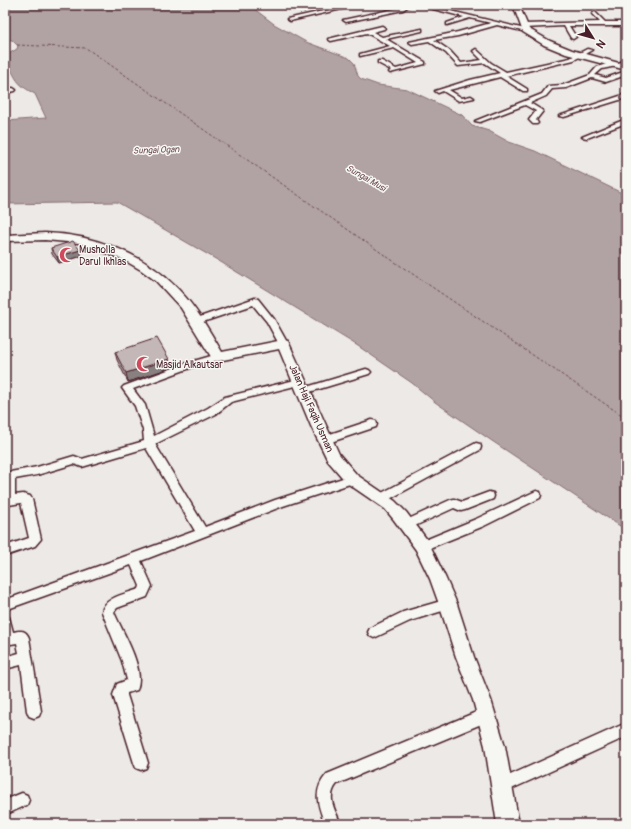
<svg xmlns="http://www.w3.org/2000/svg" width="631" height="829" viewBox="0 0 631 829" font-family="Pangolin,sans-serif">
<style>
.water{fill:#b1a2a3;stroke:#886e73}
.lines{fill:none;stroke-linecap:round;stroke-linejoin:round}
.ferry{stroke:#6e4d55;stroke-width:1;stroke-dasharray:3 2;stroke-linecap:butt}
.street-casing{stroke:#4a1f2b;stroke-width:3}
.secondary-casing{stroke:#4a1f2b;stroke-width:3}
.street{fill:#f6f6f2;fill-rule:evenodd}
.secondary{fill:#f6f6f2;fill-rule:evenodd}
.wall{fill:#a99d9d;stroke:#4a1f2b}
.shaded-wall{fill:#898080;stroke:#4a1f2b}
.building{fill:#c4b7b7;stroke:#4a1f2b}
.labels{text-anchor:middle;stroke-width:3;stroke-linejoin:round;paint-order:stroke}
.far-water-label{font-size:9px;font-style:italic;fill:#6e4d55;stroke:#f6f6f2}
.poi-label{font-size:10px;fill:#4a1f2b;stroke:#f6f6f2;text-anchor:start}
.street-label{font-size:10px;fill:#4a1f2b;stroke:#f6f6f2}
</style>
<rect width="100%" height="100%" fill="#ece9e6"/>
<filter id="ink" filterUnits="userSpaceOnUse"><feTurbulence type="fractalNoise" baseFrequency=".025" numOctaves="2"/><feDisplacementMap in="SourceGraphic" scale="8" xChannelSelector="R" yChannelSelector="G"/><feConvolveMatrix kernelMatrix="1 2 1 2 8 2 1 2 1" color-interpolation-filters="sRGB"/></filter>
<g filter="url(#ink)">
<path class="water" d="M 5,5 L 249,5 L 274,24 L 306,42 L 349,58 L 354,63 L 358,76 L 361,79 L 378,85 L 407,89 L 462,115 L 472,126 L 489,131 L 509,142 L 535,151 L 626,195 L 626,530 L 492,441 L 435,402 L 412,383 L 358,346 L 219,261 L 117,202 L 5,204 L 5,121 L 46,118 L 35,94 C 16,84 16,79 7,61 L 5,60 L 5,56 L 17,49 L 18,46 L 12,40 L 5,39 Z"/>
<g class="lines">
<polyline class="ferry" points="17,45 86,48 383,254 626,418"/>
<defs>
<g id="street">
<polygon points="350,5 359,5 290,21 287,19"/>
<polygon points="404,5 410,5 403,10 346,22 343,20 399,8"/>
<polygon points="418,5 426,5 529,30 526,32 497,25 458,36 434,40 450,51 461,63 482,60 473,51 476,49 491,63 506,72 570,58 587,49 592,50 574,60 506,76 527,89 527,91 523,91 500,77 449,90 462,98 471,96 474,98 459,101 443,91 438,93 435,91 470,80 500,73 485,63 458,66 446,53 429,41 412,44 409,42 458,32 491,23 470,18 447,25 447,23 464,17"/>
<polygon points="517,5 551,5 554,7 551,9 515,8 515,6"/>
<polygon points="595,12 605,22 626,22 626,26 569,26 576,37 573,39 571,38 564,26 524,28 521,26 524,24 600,22 592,14"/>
<polygon points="382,26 385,28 384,29 373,32 382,37 422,29 422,31 386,39 425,62 425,64 390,73 389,72 391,70 378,63 378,61 382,61 396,69 418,63 394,48 360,56 360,54 390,46 367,33 331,41 328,39"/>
<polygon points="626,60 626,64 602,69 595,75 606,78 626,71 626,75 606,82 592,78 566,88 552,89 546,96 530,103 543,111 536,120 538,123 537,124 533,124 529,120 536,111 525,105 480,122 475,121 542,94 548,86 563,85 590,75 597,67 613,62 616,64"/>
<polygon points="13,88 16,90 15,91 5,93 5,89"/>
<polygon points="626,94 626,98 564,117 559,116"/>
<polygon points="626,119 626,123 587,138 582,137"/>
<polygon points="255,298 258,299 274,319 288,344 286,346 280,346 267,322 253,305 200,323 194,323 193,321 194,319"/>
<path d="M 218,354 L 223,357 L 221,359 L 193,367 L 133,389 L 145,405 L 154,436 L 208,408 L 225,397 L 299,379 L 304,382 L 299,385 L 231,402 L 216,414 L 155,444 L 205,527 L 275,500 L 352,475 L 356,476 L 357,479 L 356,482 L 283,506 L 141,561 L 152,586 L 147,597 L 117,608 L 114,612 C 122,632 146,668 137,690 L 127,693 L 127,695 L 148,763 L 146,768 L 141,770 L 136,768 L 134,763 L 113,695 L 117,684 L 127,680 L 122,661 L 102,612 C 104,597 126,594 139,589 L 140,586 L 131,565 L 5,610 L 5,600 L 195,531 L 146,448 L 82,467 L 74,464 L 37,475 L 15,479 L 15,495 L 23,494 L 30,496 L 32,499 L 41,539 L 35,546 L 5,556 L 5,546 L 29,538 L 21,503 L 9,505 L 5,504 L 5,473 L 37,467 L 74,456 L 82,459 L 144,441 L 143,430 L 135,406 L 122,388 L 124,386 L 187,363 Z"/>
<polygon points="366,369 369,370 371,372 369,374 303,394 298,391 300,389"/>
<polygon points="372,420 376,421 377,424 376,427 325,444 321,443 320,440 321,437"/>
<polygon points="476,443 480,444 481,447 480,450 384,502 380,503 376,502 374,499 376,496"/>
<polygon points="536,491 540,492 541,495 540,498 484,526 422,551 418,549 416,546 418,543 476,519"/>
<polygon points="489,492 493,493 494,496 493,499 465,510 461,511 454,508 406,530 402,528 400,525 402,522 450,500 454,499 462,502"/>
<polygon points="448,599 452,600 454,604 452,608 410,621 374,638 370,636 368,632 370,628 403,612"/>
<path d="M 5,615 L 9,617 L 13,632 C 21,630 26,630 29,638 L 41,711 L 39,716 L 34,718 L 29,716 L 27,711 L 21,665 L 5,669 L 5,657 L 19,653 L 17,643 L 11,644 L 5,642 Z"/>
<path d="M 486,708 L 491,710 L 493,715 L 491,720 L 337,784 C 326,797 335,810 341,824 L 325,824 C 318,805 312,791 327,774 Z"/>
<polygon points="626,723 626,737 507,791 502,793 497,791 495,786 497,781"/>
<polygon points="22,793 27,795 29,800 27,805 5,815 5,800"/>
</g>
<g id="secondary">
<polygon points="513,5 519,5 529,29 550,41 572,50 626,65 626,70 566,54 544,45 523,32"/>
<path d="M 45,233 C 93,234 145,254 178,289 C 196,307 209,330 222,352 L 283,340 L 288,341 L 339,454 L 357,475 L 395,501 L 406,512 L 428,541 L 446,579 L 457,604 L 474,657 L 491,700 L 505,746 L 519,824 L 497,824 L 485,746 L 473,700 L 456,657 L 439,604 L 430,579 L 416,550 L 394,520 L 385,509 L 347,483 L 328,461 L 311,426 L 279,349 L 218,361 L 213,360 L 181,308 L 156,281 L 141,270 L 124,260 L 79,243 L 45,240 L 5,241 L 5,235 Z"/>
</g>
</defs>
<use href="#street" class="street-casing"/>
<use href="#secondary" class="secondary-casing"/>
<use href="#street" class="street"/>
<use href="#secondary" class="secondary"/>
</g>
<g class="wall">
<polygon points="51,248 82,256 59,263 52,254"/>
<polygon points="115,352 169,359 170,368 128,382 117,360"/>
</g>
<g class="shaded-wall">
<polygon points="80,250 82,256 59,263 57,257"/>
<polygon points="169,359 170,368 128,382 126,373"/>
</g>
<g class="building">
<polygon points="73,241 80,250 57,257 51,248"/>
<polygon points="157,338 169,359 126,373 115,352"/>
</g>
</g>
<defs>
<symbol id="mosque-bare" viewBox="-9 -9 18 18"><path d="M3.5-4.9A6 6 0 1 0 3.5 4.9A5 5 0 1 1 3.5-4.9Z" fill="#d1495b" stroke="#f6f6f2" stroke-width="2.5" paint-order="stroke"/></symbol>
</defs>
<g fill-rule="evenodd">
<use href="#mosque-bare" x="56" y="244" width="22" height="22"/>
<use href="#mosque-bare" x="133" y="353" width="22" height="22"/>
</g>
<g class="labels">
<g class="far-water-label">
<text transform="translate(156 150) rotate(-2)" y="3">Sungai Ogan</text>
<text transform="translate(366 178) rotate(30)" y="3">Sungai Musi</text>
</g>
<g class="poi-label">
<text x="79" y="253">Musholla<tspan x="79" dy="12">Darul Ikhlas</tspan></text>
<text x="156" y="368">Masjid Alkautsar</text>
</g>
<g class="street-label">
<text transform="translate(312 408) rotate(66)" y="4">Jalan Haji Faqih Usman</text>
</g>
</g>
<rect width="631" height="829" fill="none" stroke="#f6f6f2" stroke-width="20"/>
<rect x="10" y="10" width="611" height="809" fill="none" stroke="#4a1f2b" stroke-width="1.5" filter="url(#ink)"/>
<g transform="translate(593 38) rotate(127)" stroke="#f6f6f2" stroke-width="3" paint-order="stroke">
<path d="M0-3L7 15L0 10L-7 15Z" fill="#4a1f2b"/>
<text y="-6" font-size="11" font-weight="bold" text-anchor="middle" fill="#4a1f2b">N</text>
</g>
</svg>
